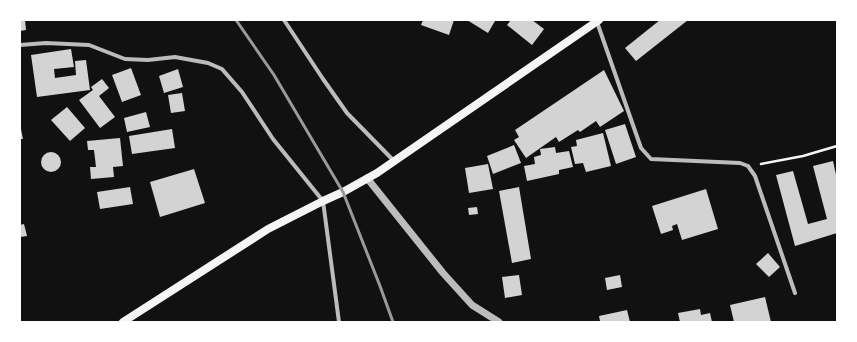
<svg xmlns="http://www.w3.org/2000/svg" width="857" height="342" viewBox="0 0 857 342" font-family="Poppins,sans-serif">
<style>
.building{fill:#d3d3d3}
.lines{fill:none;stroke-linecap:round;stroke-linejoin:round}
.path{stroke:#f5f5f5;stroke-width:2.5}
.minor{stroke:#bcbcbc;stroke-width:4}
.tertiary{stroke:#bcbcbc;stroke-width:7}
.secondary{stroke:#f5f5f5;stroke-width:8}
.rail{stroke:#9a9a9a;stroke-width:3}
</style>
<rect width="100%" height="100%" fill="#111"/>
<g class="building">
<polygon points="20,20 25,20 26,30 20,31"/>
<polygon points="423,20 454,20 449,35 421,25"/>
<polygon points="467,20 494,20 495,21 488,33"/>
<polygon points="511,20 532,20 544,29 532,45 507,25"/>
<polygon points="660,20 688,20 636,61 625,48"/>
<polygon points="71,49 74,67 54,69 55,78 76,75 75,61 86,60 90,90 37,97 31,55"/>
<polygon points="131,68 141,95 122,102 112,75"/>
<polygon points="178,69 183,87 164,93 159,76"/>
<polygon points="604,70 624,111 600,127 596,121 580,132 578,130 559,142 556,137 526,158 514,140 519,137 515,130"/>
<polygon points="102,79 109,88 99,96 115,117 100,128 79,100 93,90 91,87"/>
<polygon points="182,93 185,111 171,113 168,95"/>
<polygon points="67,107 85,128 70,141 51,120"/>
<polygon points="146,112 150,127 127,132 124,118"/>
<polygon points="20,124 23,139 20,139"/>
<polygon points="625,124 636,157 616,164 605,130"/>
<polygon points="172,129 175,148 132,154 129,136"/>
<polygon points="603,133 611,166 586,172 583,163 575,164 571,147 577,146 576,140"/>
<polygon points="120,138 123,166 113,167 114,177 91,179 90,167 96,167 94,150 88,150 87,141"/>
<polygon points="514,145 521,163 493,174 487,156"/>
<polygon points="555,147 556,153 569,151 573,167 559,170 559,174 527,181 524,166 535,164 534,157 541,155 540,149"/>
<circle cx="51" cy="162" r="10"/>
<polygon points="833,161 837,179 837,233 795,246 776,175 793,171 808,224 827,219 813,166"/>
<polygon points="488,164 493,189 469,193 465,168"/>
<polygon points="194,169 205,203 160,217 150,182"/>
<polygon points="130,187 133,204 100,209 97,192"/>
<polygon points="519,187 531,259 512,263 499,191"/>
<polygon points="706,189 718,229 682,240 677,224 672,226 673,230 661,234 652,206"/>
<polygon points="477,207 478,214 469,215 468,208"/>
<polygon points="24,224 27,236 20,237 20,225"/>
<polygon points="768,253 780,267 769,277 756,264"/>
<polygon points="519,275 522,295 505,298 502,277"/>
<polygon points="620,275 622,287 607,290 605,278"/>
<polygon points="765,297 771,322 734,322 730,305"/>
<polygon points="700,309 701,315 710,313 712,322 680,322 678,313"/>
<polygon points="627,310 630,322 597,322 600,321 599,316"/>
</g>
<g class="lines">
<polyline class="path" points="761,164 803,156 837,146"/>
<g class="minor">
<polyline points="284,20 323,79 347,113 394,161"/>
<polyline points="597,22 641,148 651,159 740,163 748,166 755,176 795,293"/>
<polyline points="20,45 46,43 89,45 125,59 148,60 175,57 208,63 222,69 242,92 273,139 323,201 339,322"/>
</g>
<polyline class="tertiary" points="367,178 443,273 472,305 499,322"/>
<polyline class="secondary" points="123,322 268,229 323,201 343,192 377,173 599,20"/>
<polyline class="rail" points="236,20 274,75 343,192 380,286 393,322"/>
</g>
<rect width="857" height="342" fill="none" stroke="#ffffff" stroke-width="42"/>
</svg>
